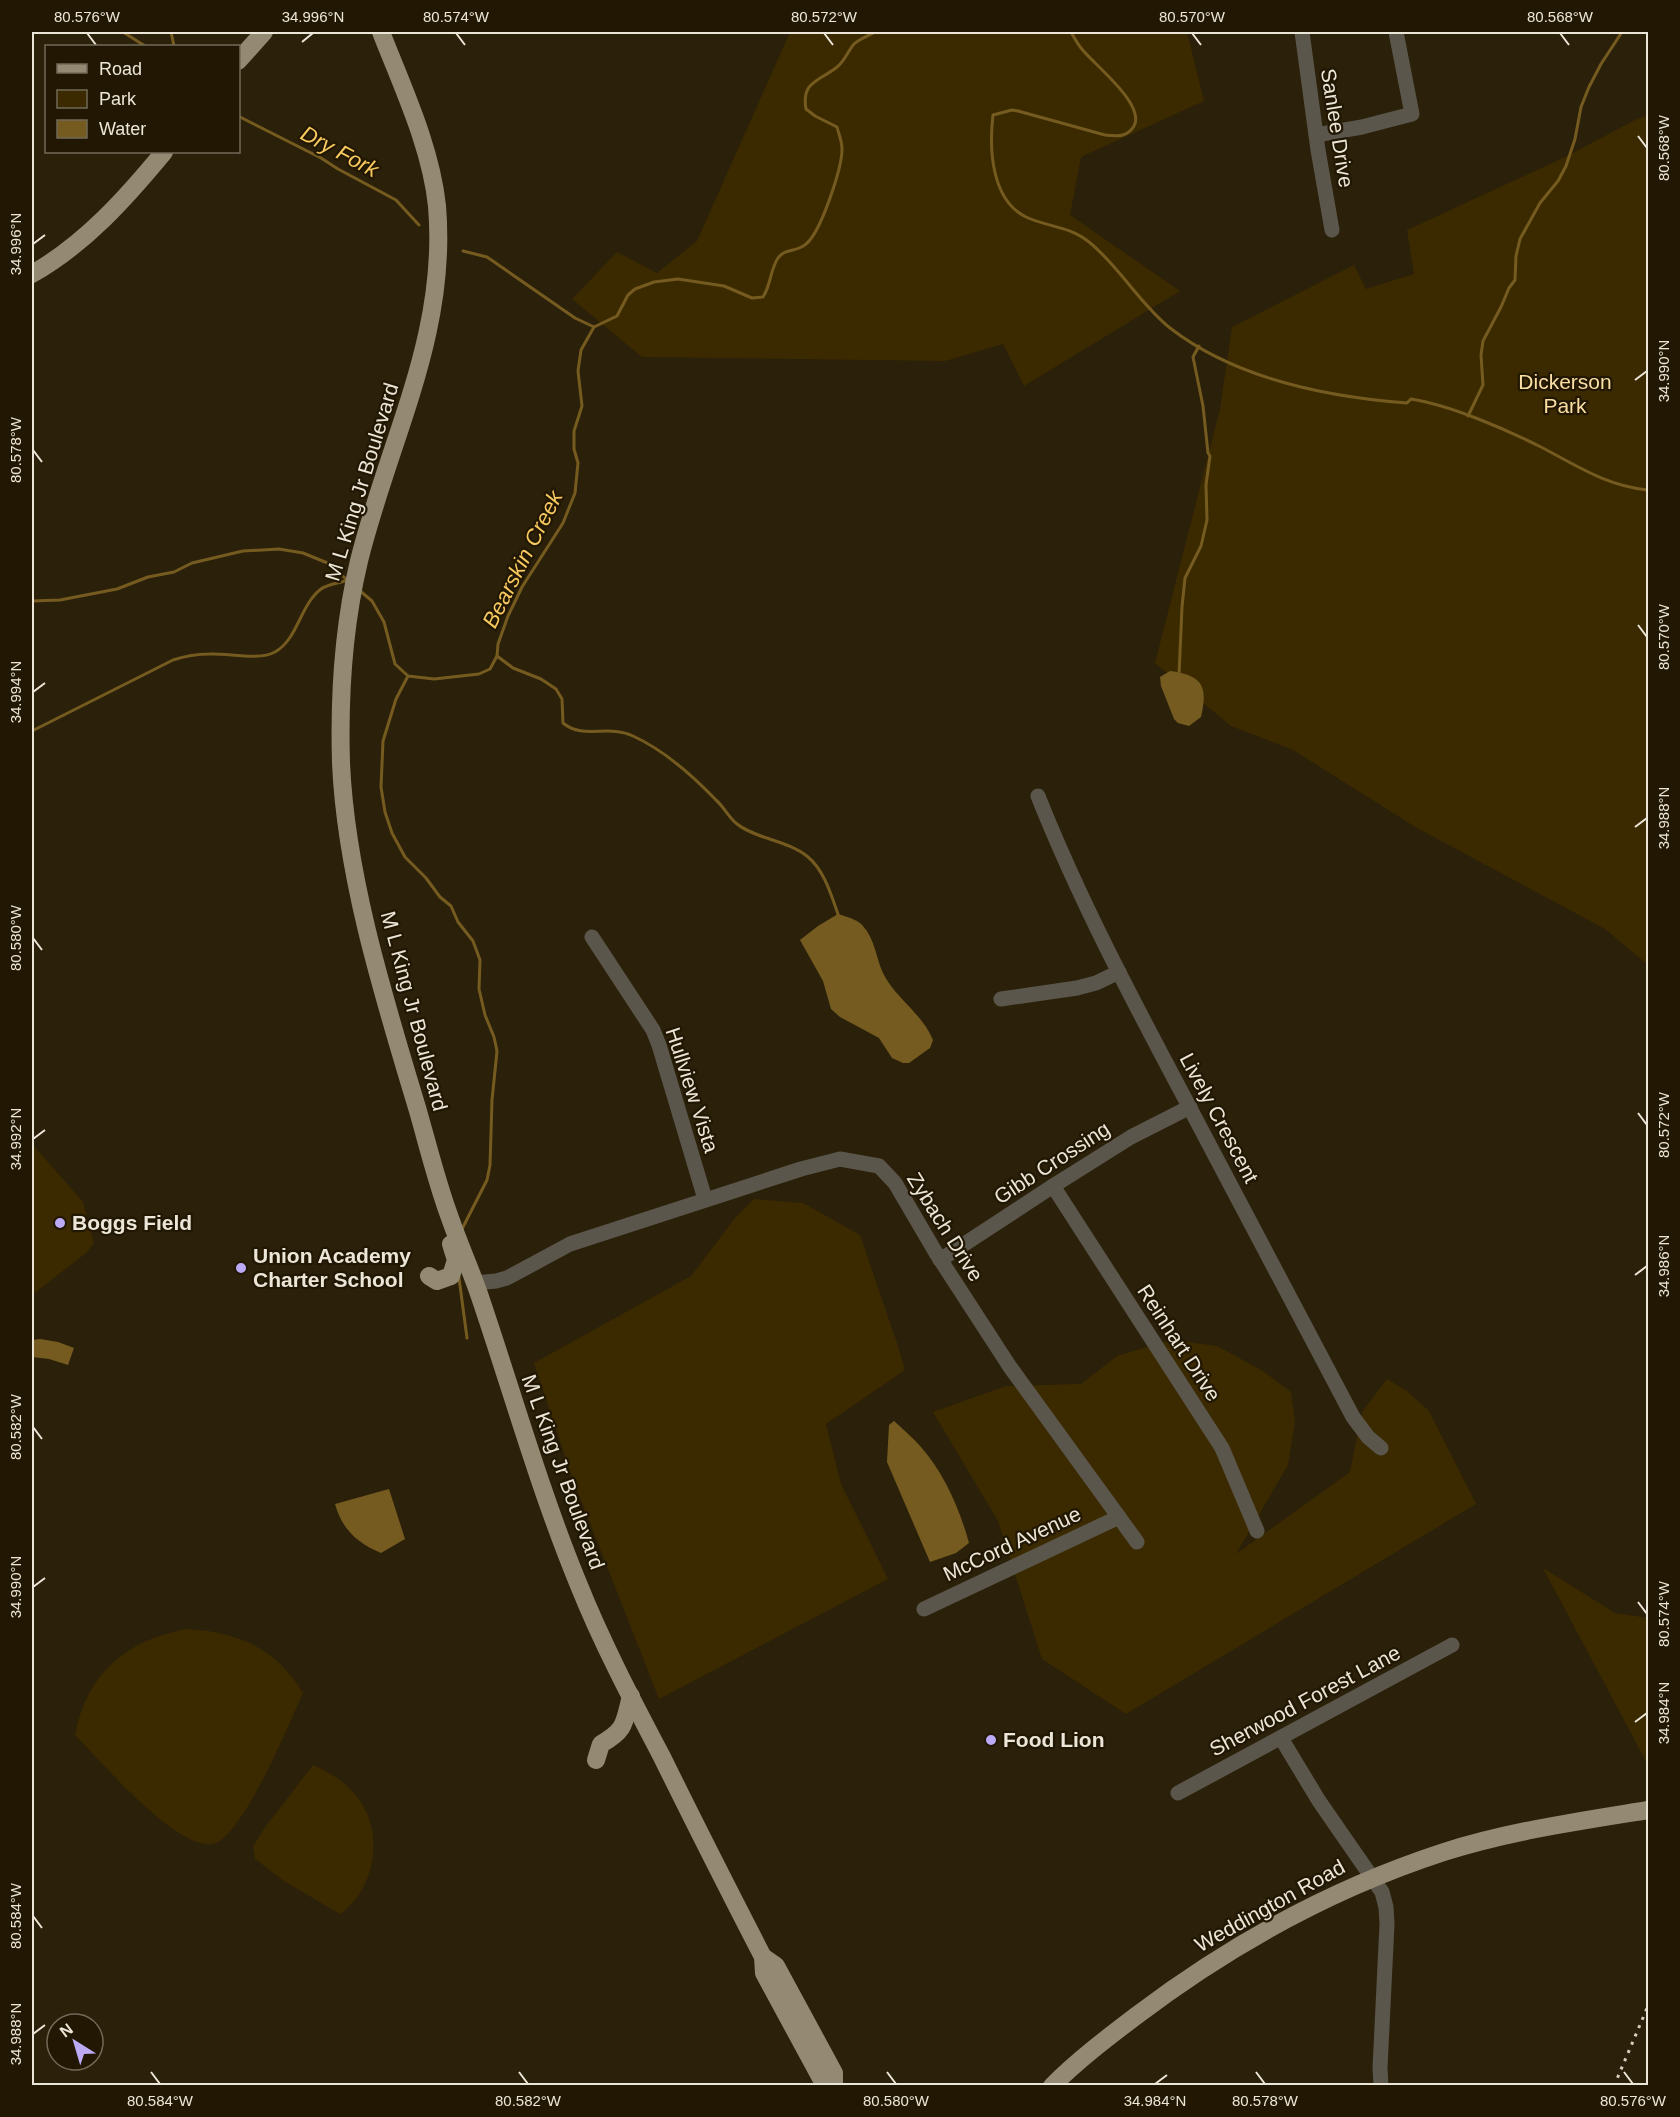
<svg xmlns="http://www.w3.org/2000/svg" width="1680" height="2117" viewBox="0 0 1680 2117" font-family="Arial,sans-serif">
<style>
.green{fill:#3b2a00}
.water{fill:#755b1f}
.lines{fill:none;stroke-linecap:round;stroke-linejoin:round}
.stream{stroke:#755b1f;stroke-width:3}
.minor{stroke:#5b564b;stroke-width:15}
.major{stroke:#948a74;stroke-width:18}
.rail{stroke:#d6d0c1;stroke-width:3;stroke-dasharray:3 6;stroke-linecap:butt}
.ticks{fill:none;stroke:#ece6d8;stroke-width:2}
.poi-dot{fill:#bcaaf5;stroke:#211702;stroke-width:2}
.labels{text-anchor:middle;stroke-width:4.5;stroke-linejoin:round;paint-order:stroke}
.street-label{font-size:21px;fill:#ece6d8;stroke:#211702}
.park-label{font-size:21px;fill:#fadea3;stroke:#211702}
.poi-label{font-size:21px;font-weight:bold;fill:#ece6d8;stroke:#211702;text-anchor:start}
.water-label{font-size:22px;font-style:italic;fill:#f9ca5f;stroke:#211702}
.neatline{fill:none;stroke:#ece6d8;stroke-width:2}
.ticks-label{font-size:15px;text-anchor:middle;fill:#ece6d8}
</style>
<rect width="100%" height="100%" fill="#2b2009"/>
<g class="green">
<polygon points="790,32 1187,32 1204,101 1081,157 1070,215 1180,291 1024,386 1003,344 945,361 642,357 572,299 617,252 657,273 697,241"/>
<polygon points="1648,116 1648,965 1605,929 1417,828 1293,750 1231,726 1155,663 1220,409 1232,327 1354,265 1366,289 1414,274 1407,230 1563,158 1639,118"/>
<polygon points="32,1144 83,1202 94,1243 86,1253 32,1295"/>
<polygon points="754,1199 803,1203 860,1235 897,1343 905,1370 826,1424 841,1484 888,1579 659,1699 572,1477 534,1363 691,1276 735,1218"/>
<polygon points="1171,1340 1217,1346 1263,1371 1291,1392 1295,1422 1288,1465 1236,1554 1350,1472 1362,1412 1387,1379 1407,1391 1429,1411 1476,1504 1126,1714 1042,1659 998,1521 933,1412 1006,1386 1081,1384 1117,1356"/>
<polygon points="1543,1568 1615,1613 1648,1618 1648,1765"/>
<path d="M 187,1629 C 238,1632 276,1648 303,1693 C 290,1721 242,1840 212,1844 C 175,1849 101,1761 75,1735 C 87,1673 126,1640 187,1629 Z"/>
<path d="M 313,1765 C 331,1773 346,1782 358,1798 C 385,1834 375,1889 340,1914 L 284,1881 L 255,1859 L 253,1847 L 263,1830 Z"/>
</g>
<g class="water">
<path d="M 1170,671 C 1203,675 1208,687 1201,717 L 1189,726 L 1178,723 L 1174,719 L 1161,686 L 1160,677 Z"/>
<path d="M 838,914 C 847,917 857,919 863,926 C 875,939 876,958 883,973 C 895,998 922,1013 933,1040 L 930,1048 L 909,1063 L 903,1063 L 892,1058 L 879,1038 L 840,1017 L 831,1009 L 823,981 L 800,940 L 818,926 Z"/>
<polygon points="40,1339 58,1342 74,1348 68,1365 49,1359 32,1357 32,1340"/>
<path d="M 894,1421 C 903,1429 913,1438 921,1447 C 944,1473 960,1510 969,1543 L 956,1553 L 930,1562 L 887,1462 L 889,1425 Z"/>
<path d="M 389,1489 L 405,1539 L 381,1553 C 357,1543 342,1529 335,1504 Z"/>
</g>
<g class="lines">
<g class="stream">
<polyline points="123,32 145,46"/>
<polyline points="171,32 174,46"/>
<path d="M 1071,32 C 1074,37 1077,43 1081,48 C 1093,64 1146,104 1134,126 C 1127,138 1116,136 1105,135 L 1018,111 L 1012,110 L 993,115 C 989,148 991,200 1026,217 C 1047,227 1070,226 1089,242 C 1119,266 1139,303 1170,328 C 1236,379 1326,397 1407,403 L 1411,399 C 1450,405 1505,429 1541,447 C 1577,466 1607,486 1648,490"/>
<polyline points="238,116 321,158 338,169 396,200 419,225"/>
<polyline points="463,251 487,257 575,318 594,327"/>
<polyline points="1468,416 1483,385 1481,355 1483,341 1501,307 1509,288 1515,280 1516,256 1520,239 1540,203 1558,181 1566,166 1575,139 1581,107 1589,87 1601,64 1622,32"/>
<path d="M 359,590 L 372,601 L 384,622 L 395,664 L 408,676 L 434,679 L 479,674 L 490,669 L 497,656 L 498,644 L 508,616 L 522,587 L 563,523 L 575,493 L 578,463 L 574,449 L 574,431 L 582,406 L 578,371 L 581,350 L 594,327 L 617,316 L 628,295 L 635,289 L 654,282 L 678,279 L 724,286 L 752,298 L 763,297 C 771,285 770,270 778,258 C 785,248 798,252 806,244 C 821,232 842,168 842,149 C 842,141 839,135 837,127 L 815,116 L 806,109 C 801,81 820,81 837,67 C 844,62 848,51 854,44 C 859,39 868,36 875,32"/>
<polyline points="32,601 60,600 117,589 148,577 174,572 192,563 243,551 279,549 303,553 330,564 347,580"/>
<path d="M 497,656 L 513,668 L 541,679 L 556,689 L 562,699 L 563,723 C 583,740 609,724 633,736 C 664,750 692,775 716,800 C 724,807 729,818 737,824 C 756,839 787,840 808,857 C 825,871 832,898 839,917"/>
<polyline points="1179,675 1182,607 1185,578 1201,546 1207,520 1206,485 1210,456 1208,453 1203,406 1193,357 1199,346"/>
<polyline points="408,676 396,699 383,741 381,787 385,812 392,833 405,857 426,878 440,897 451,906 458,922 473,941 480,960 479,989 485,1015 494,1037 497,1051 492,1100 490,1165 487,1180 461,1231"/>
<path d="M 32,731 L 173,660 C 185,656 197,654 210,654 C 228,653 259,661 275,652 C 298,639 300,605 321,589 C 328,584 340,583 348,580"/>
<polyline points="459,1278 467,1338"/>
</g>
<g class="minor">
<polyline points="1302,32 1318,150 1332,230"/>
<polyline points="1316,135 1362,127 1412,114 1396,32"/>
<path d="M 1038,796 C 1079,899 1131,997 1183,1095 C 1239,1202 1296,1309 1353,1417 L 1368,1437 L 1381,1448"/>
<polyline points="592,937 653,1030 659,1045 705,1199"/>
<polyline points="1001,999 1077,988 1096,983 1119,972"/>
<polyline points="1053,1186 1222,1448 1257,1531"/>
<polyline points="940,1260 1053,1186 1131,1137 1190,1107"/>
<polyline points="475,1283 496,1281 507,1278 570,1244 801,1169 840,1159 879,1166 895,1183 936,1253 1010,1367 1137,1542"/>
<polyline points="924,1609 1119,1517"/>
<polyline points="1281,1738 1319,1801 1382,1892 1386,1907 1387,1924 1380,2068 1381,2086"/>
<polyline points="1178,1793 1452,1645"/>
</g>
<g class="major">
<path d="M 381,32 C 402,86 431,147 437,206 C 448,336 389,439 359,561 C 343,628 339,695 341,763 C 346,878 385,1001 418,1111 C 428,1146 437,1183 450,1218 C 459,1244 470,1268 479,1294 C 512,1391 539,1488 578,1583 C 602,1643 632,1700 662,1757 C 695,1824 729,1891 763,1957 L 764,1973 L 823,2082 L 829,2086"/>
<polyline points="238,61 264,32"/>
<path d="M 32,274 C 85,244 126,198 164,152"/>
<polyline points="429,1276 437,1281 451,1276 456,1260 451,1244"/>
<path d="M 596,1760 L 601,1744 C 626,1730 624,1723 631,1696"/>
<polyline points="763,1957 776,1966 834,2073 834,2086"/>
<path d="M 1052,2086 C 1078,2060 1107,2038 1136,2016 C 1231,1944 1330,1889 1444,1852 C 1510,1831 1580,1821 1648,1810"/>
</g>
<polyline class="rail" points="1614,2086 1648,2006"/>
</g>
<path class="ticks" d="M 87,33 L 96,45M 456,33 L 465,45M 824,33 L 833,45M 1192,33 L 1201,45M 1560,33 L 1569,45M 302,42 L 313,33M 1638,136 L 1647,148M 33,244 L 45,235M 1635,380 L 1647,371M 33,450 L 42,462M 1638,625 L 1647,637M 33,692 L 45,683M 1635,827 L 1647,818M 33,938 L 42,950M 1638,1113 L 1647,1125M 33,1139 L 45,1130M 1635,1275 L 1647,1266M 33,1427 L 42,1439M 33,1587 L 45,1578M 1638,1602 L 1647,1614M 1635,1722 L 1647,1713M 33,1916 L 42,1928M 33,2034 L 45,2025M 151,2072 L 160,2084M 519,2072 L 528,2084M 887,2072 L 896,2084M 1256,2072 L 1265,2084M 1624,2072 L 1633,2084M 1155,2084 L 1167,2075"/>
<g class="poi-dot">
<circle cx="60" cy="1223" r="6"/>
<circle cx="241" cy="1268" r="6"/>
<circle cx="991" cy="1740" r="6"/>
</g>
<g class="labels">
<g class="street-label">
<text transform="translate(1337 128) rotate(81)" y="7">Sanlee Drive</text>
<text transform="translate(362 482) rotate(-73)" y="7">M L King Jr Boulevard</text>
<text transform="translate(414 1011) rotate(75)" y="7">M L King Jr Boulevard</text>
<text transform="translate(692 1090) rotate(72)" y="7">Hullview Vista</text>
<text transform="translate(1219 1118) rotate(62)" y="7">Lively Crescent</text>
<text transform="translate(1052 1163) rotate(-33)" y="7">Gibb Crossing</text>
<text transform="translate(945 1227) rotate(58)" y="7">Zybach Drive</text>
<text transform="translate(1179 1343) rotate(57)" y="7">Reinhart Drive</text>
<text transform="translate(563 1472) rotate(70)" y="7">M L King Jr Boulevard</text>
<text transform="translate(1012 1544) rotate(-25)" y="7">McCord Avenue</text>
<text transform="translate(1305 1701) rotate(-28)" y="7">Sherwood Forest Lane</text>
<text transform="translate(1270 1906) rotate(-29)" y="7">Weddington Road</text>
</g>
<g class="park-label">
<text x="1565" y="389">Dickerson<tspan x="1565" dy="24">Park</tspan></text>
</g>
<g class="poi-label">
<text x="72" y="1230">Boggs Field</text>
<text x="253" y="1263">Union Academy<tspan x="253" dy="24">Charter School</tspan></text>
<text x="1003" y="1747">Food Lion</text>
</g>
<g class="water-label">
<text transform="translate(340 151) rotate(28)" y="8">Dry Fork</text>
<text transform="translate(522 559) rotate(-63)" y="8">Bearskin Creek</text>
</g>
</g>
<rect width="1680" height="2117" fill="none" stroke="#211702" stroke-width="66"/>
<rect x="45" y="45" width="195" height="108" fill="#211702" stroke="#726a58" stroke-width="1.5"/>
<rect x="57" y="64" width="30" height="9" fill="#948a74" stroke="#726a58" stroke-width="1.5"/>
<text x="99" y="75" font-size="18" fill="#ece6d8">Road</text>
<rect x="57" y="90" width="30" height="18" fill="#3b2a00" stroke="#726a58" stroke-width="1.5"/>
<text x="99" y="105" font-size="18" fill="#ece6d8">Park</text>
<rect x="57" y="120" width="30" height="18" fill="#755b1f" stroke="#726a58" stroke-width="1.5"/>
<text x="99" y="135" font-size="18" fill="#ece6d8">Water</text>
<g transform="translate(75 2042) rotate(323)"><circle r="28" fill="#211702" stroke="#726a58" stroke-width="1.5"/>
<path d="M0-4.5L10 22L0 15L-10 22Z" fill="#bcaaf5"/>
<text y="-9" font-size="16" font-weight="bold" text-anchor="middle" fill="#ece6d8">N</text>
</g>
<rect x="33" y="33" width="1614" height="2051" class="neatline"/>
<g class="ticks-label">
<text x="87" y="22">80.576°W</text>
<text x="313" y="22">34.996°N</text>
<text x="456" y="22">80.574°W</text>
<text x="824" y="22">80.572°W</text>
<text x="1192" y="22">80.570°W</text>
<text x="1560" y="22">80.568°W</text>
<text transform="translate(1664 148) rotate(-90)" y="5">80.568°W</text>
<text transform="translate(16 244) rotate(-90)" y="5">34.996°N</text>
<text transform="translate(1664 371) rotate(-90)" y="5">34.990°N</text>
<text transform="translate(16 450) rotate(-90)" y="5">80.578°W</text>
<text transform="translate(1664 637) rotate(-90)" y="5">80.570°W</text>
<text transform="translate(16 692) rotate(-90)" y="5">34.994°N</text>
<text transform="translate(1664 818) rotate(-90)" y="5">34.988°N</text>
<text transform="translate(16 938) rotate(-90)" y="5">80.580°W</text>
<text transform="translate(1664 1125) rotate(-90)" y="5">80.572°W</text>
<text transform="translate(16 1139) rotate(-90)" y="5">34.992°N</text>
<text transform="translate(1664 1266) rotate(-90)" y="5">34.986°N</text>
<text transform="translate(16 1427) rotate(-90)" y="5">80.582°W</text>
<text transform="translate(16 1587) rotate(-90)" y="5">34.990°N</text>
<text transform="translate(1664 1614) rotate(-90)" y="5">80.574°W</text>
<text transform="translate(1664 1713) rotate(-90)" y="5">34.984°N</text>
<text transform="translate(16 1916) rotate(-90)" y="5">80.584°W</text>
<text transform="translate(16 2034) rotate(-90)" y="5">34.988°N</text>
<text x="160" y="2106">80.584°W</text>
<text x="528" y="2106">80.582°W</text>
<text x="896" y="2106">80.580°W</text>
<text x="1155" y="2106">34.984°N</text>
<text x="1265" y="2106">80.578°W</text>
<text x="1633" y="2106">80.576°W</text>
</g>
</svg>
